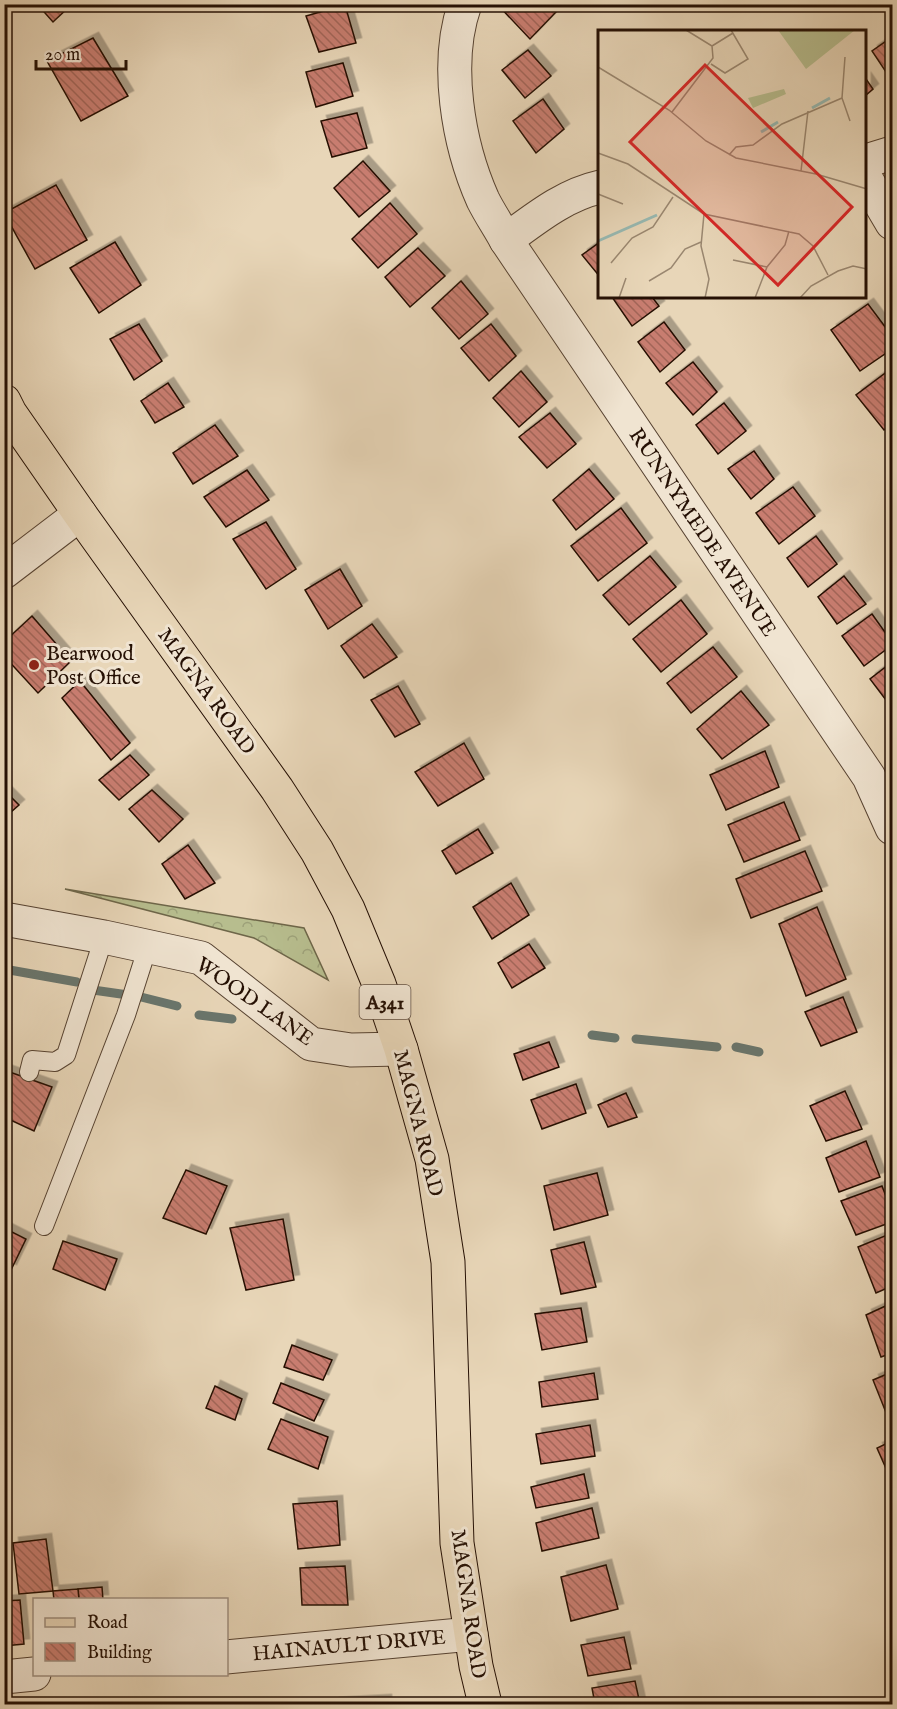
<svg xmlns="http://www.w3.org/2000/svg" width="897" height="1709" viewBox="0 0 897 1709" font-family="'IM FELL English',serif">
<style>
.forest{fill:url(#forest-crowns);stroke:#6e6649;stroke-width:1.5}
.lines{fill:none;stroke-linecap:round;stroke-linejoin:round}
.stream{stroke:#69756c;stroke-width:9}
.building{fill:url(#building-back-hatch);stroke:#251004;stroke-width:1.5;filter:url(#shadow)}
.lane-casing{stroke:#564231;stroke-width:20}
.street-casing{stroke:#564231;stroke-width:35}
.primary-casing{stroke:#251004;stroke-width:35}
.lane{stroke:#f0e4d1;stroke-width:18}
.street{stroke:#f0e4d1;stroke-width:33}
.primary{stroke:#e8d6b8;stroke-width:33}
.poi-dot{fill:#8f2418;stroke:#f0e4d1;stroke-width:2}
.labels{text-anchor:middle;stroke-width:6;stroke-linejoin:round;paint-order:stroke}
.shield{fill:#f0e4d1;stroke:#625042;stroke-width:1.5}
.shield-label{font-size:20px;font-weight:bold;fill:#251004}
.street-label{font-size:21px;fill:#251004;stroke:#f0e4d1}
.poi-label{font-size:21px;fill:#251004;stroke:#f0e4d1;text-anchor:start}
.inset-river{fill:none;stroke:#97b9b2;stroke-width:3}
.inset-road{fill:none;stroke:#9a8770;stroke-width:1.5}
.view{fill:#d62828;fill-opacity:0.15;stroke:#d62828;stroke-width:3}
.inset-edge{fill:none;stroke:#251004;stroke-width:3}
</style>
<defs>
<pattern id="forest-crowns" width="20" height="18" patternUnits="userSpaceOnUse" patternTransform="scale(1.5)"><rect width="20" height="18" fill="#b7bd8e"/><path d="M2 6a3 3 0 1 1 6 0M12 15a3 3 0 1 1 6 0" fill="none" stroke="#9da179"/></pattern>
<pattern id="building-back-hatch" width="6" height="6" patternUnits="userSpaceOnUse" patternTransform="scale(1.5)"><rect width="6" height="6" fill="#c87d6f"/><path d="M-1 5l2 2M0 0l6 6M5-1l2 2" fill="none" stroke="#a26559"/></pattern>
<filter id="shadow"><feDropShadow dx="5.5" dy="-5.5" stdDeviation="0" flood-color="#0004"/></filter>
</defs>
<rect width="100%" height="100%" fill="#e8d6b8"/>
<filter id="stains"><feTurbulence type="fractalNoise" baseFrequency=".00333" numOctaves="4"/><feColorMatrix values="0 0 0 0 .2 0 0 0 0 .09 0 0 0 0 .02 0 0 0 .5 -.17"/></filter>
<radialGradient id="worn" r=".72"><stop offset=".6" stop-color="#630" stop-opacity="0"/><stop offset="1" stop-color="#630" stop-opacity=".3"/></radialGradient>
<polygon class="forest" points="65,889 304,928 328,980 254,938"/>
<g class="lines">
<g class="stream">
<polyline points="4,969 77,982"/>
<polyline points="93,990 128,995"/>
<polyline points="141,997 177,1006"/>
<polyline points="199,1015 232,1019"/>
<polyline points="592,1035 615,1038"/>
<polyline points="636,1039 717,1047"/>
<polyline points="736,1047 759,1052"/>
</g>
</g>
<g class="building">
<polygon points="37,4 72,4 53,22"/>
<polygon points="497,4 550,4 556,12 530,39"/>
<polygon points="345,5 356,43 319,52 306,16"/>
<polygon points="892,37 892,81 872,51"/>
<polygon points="93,38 128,96 81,121 47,61"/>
<polygon points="528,50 551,76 525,98 502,70"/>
<polygon points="343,63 353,96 316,107 306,72"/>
<polygon points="866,79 873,89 866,95"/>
<polygon points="543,99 564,129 536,153 513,121"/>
<polygon points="357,113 367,148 332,157 321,121"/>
<polygon points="363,161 390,191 359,217 334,188"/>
<polygon points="56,185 87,240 35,269 4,213"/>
<polygon points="390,203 417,234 378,268 352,239"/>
<polygon points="115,242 141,285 99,313 70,268"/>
<polygon points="600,242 600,277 582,255"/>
<polygon points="418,248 445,276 410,307 385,277"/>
<polygon points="461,281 488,314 459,339 432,308"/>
<polygon points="612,297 652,297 659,306 632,326"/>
<polygon points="868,304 892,336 892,349 860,371 831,330"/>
<polygon points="664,322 685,350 660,372 638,342"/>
<polygon points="139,324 162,361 134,380 110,339"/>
<polygon points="491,324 516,356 489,381 461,348"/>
<polygon points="693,362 717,392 693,415 666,383"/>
<polygon points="892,368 892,424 884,430 856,395"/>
<polygon points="521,371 547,402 519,427 493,398"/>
<polygon points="168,383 184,407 155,423 141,401"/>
<polygon points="724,403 746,431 718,454 696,425"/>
<polygon points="550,413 576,444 547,468 519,437"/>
<polygon points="215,425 238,456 193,484 173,453"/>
<polygon points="754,451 774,479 751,499 728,469"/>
<polygon points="589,469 614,499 576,530 553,500"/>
<polygon points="247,470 269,500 226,527 204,497"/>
<polygon points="793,487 815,516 779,544 756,513"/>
<polygon points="621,508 647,543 598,581 571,546"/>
<polygon points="266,522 296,569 266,589 233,539"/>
<polygon points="816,536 837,564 808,587 787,558"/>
<polygon points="650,556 676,587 629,625 603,595"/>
<polygon points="340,569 362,606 328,629 305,590"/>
<polygon points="844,576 866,604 837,624 818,597"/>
<polygon points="681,600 707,634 661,672 633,639"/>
<polygon points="872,614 892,642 892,645 864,666 842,636"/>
<polygon points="32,616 71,661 38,693 4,656 4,642"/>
<polygon points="372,624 397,657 364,678 341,646"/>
<polygon points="713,647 737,677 691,713 667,683"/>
<polygon points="892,662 892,708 870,679"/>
<polygon points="80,681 130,743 111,760 62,698"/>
<polygon points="398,686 420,724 395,737 371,700"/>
<polygon points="741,691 769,725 722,759 697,729"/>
<polygon points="464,743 484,779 438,806 415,772"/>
<polygon points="765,751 779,787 726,810 710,775"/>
<polygon points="130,755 149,775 119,800 99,780"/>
<polygon points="4,790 19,805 4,818"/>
<polygon points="152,790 183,819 159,842 129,809"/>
<polygon points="784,802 800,840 744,862 728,825"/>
<polygon points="478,829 493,853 456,874 442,851"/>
<polygon points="188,845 215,883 185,899 162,864"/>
<polygon points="805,851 822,891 751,918 736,879"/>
<polygon points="511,883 529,915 492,939 473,907"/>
<polygon points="817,907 846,979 806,996 779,924"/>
<polygon points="529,944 545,968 512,988 498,963"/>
<polygon points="843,997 857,1032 821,1046 805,1012"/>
<polygon points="549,1042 559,1067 523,1080 514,1054"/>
<polygon points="4,1070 52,1087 34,1131 4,1117"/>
<polygon points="576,1084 586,1113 542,1129 531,1100"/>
<polygon points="845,1091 862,1129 826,1141 810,1106"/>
<polygon points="626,1093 637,1117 608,1127 598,1105"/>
<polygon points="866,1141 880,1177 839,1192 826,1158"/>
<polygon points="186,1170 227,1186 206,1234 163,1218"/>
<polygon points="597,1173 608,1215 554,1230 544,1186"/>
<polygon points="882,1186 892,1212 892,1222 856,1235 841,1201"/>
<polygon points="283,1219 294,1280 246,1290 230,1228"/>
<polygon points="4,1228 26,1239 11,1270 4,1266"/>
<polygon points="892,1233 892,1286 876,1293 858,1247"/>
<polygon points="63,1241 117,1259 105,1290 53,1269"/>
<polygon points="584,1242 596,1287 561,1294 551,1250"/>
<polygon points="892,1303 892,1353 881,1357 866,1315"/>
<polygon points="581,1308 587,1342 542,1350 535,1314"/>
<polygon points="292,1345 332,1360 323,1380 284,1367"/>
<polygon points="892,1372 892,1425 891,1425 873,1380"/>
<polygon points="594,1373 598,1399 542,1407 539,1382"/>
<polygon points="281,1383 324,1400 314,1421 273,1403"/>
<polygon points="215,1386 242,1399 235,1420 206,1408"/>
<polygon points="281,1419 328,1437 318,1469 268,1449"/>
<polygon points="590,1425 595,1456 541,1464 536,1434"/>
<polygon points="892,1441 892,1482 877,1448"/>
<polygon points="584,1474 589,1498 536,1508 531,1487"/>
<polygon points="337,1501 340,1545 298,1549 293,1504"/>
<polygon points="592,1508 599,1538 542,1551 536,1523"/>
<polygon points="46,1539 53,1591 19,1594 13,1543"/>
<polygon points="606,1565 618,1609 571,1621 561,1577"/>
<polygon points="345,1566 348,1605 302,1605 300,1568"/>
<polygon points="102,1587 103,1600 79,1600 78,1589"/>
<polygon points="78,1589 79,1600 54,1600 53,1591"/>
<polygon points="20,1600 24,1644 4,1646 4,1601"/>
<polygon points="624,1637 631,1669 588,1676 581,1645"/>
<polygon points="635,1681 640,1704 595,1704 592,1688"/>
<polygon points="386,1700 386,1704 334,1704 334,1703"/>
</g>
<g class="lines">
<defs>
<g id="lane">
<polyline points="29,1072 32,1060 55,1062 66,1055 104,937"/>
<polyline points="44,1226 126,1015 148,946"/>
</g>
<g id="street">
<path d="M 465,4 C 444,63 458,144 483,200 C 490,214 499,227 506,240 L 869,777 L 892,828"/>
<polyline points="866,161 892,153"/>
<polyline points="866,179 892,223"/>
<path d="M 506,240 C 535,219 564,195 600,187"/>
<polyline points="4,572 80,514"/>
<polyline points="4,919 104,937 201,958 311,1044 351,1050 401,1049"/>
<polyline points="226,1657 471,1634"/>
<polyline points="4,1677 34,1674"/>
</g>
<polyline id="primary" points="4,401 10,413 80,514 277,789 317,851 348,909 379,984 401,1049 432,1159 448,1262 457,1543 476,1666 485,1704"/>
</defs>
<use href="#lane" class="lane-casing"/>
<use href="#street" class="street-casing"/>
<use href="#primary" class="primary-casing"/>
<use href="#lane" class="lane"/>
<use href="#street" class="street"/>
<use href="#primary" class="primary"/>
</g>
<circle class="poi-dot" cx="34" cy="665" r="6"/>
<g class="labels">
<rect class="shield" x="359.5" y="985" width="51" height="34" rx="4.5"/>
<g class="shield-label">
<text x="385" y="1009">A341</text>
</g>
<g class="street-label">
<text transform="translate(703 532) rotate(56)" y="7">RUNNYMEDE AVENUE</text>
<text transform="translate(207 691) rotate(54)" y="7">MAGNA ROAD</text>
<text transform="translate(255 1001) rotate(35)" y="7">WOOD LANE</text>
<text transform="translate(419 1123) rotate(76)" y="7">MAGNA ROAD</text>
<text transform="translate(469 1604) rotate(82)" y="7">MAGNA ROAD</text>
<text transform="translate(349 1645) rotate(-5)" y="7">HAINAULT DRIVE</text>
</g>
<g class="poi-label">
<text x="46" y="660">Bearwood<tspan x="46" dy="24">Post Office</tspan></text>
</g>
</g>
<g transform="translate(598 30)">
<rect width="268" height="268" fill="#e8d6b8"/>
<path d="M 180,0 L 257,0 L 208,39 Z" fill="#b7bd8e"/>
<path d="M 186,59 L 188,64 L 155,78 L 150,68 Z" fill="#b7bd8e"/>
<path class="inset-river" d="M 214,78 L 232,68M 163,102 L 180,92M 0,211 L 59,185"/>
<path class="inset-road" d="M 114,16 L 135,3M 247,27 L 244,68 L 252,91M 113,34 L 127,43 L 150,29 L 133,0M 0,37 L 71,80 L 108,111 L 138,128 L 218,144 L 269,159M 74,82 L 115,28 L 114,16 L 88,0M 0,123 L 30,134 L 106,184 L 201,204 L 215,216 L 230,245M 131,125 L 138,117 L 155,115 L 184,94 L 244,68M 203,141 L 210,81M 0,164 L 25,174M 106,184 L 103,216 L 111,249 L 107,268M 135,230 L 169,237M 13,233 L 34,208 L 55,197 L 75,167M 51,251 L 73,238 L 87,219 L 103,212M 21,268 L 28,248M 157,268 L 169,237 L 187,215 L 191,201M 202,268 L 213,256 L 240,241 L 255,236 L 269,239"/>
<path class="view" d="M 107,35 L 254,177 L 180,255 L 32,112 Z"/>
<rect width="268" height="268" class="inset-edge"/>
</g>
<rect width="897" height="1709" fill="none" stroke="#e8d6b8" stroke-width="24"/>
<rect x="6" y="6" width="885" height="1697" fill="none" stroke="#251004" stroke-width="3"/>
<rect x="12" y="12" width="873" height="1685" fill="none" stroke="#251004" stroke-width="1.5"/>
<rect x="33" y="1598" width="195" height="78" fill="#f0e4d1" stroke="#9f8f7f" stroke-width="1.5"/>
<rect x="45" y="1618" width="30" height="9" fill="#e8d6b8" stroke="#9f8f7f" stroke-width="1.5"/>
<text x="87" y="1628" font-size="18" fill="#251004">Road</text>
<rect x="45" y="1643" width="30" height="18" fill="url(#building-back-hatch)" stroke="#9f8f7f" stroke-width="1.5"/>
<text x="87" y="1658" font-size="18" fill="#251004">Building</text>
<path d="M36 60v9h90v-9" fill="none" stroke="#251004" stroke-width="3"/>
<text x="45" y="60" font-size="18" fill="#251004" stroke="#f0e4d1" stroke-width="4.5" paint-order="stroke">20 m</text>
<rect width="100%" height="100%" filter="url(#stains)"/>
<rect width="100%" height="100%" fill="url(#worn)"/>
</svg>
